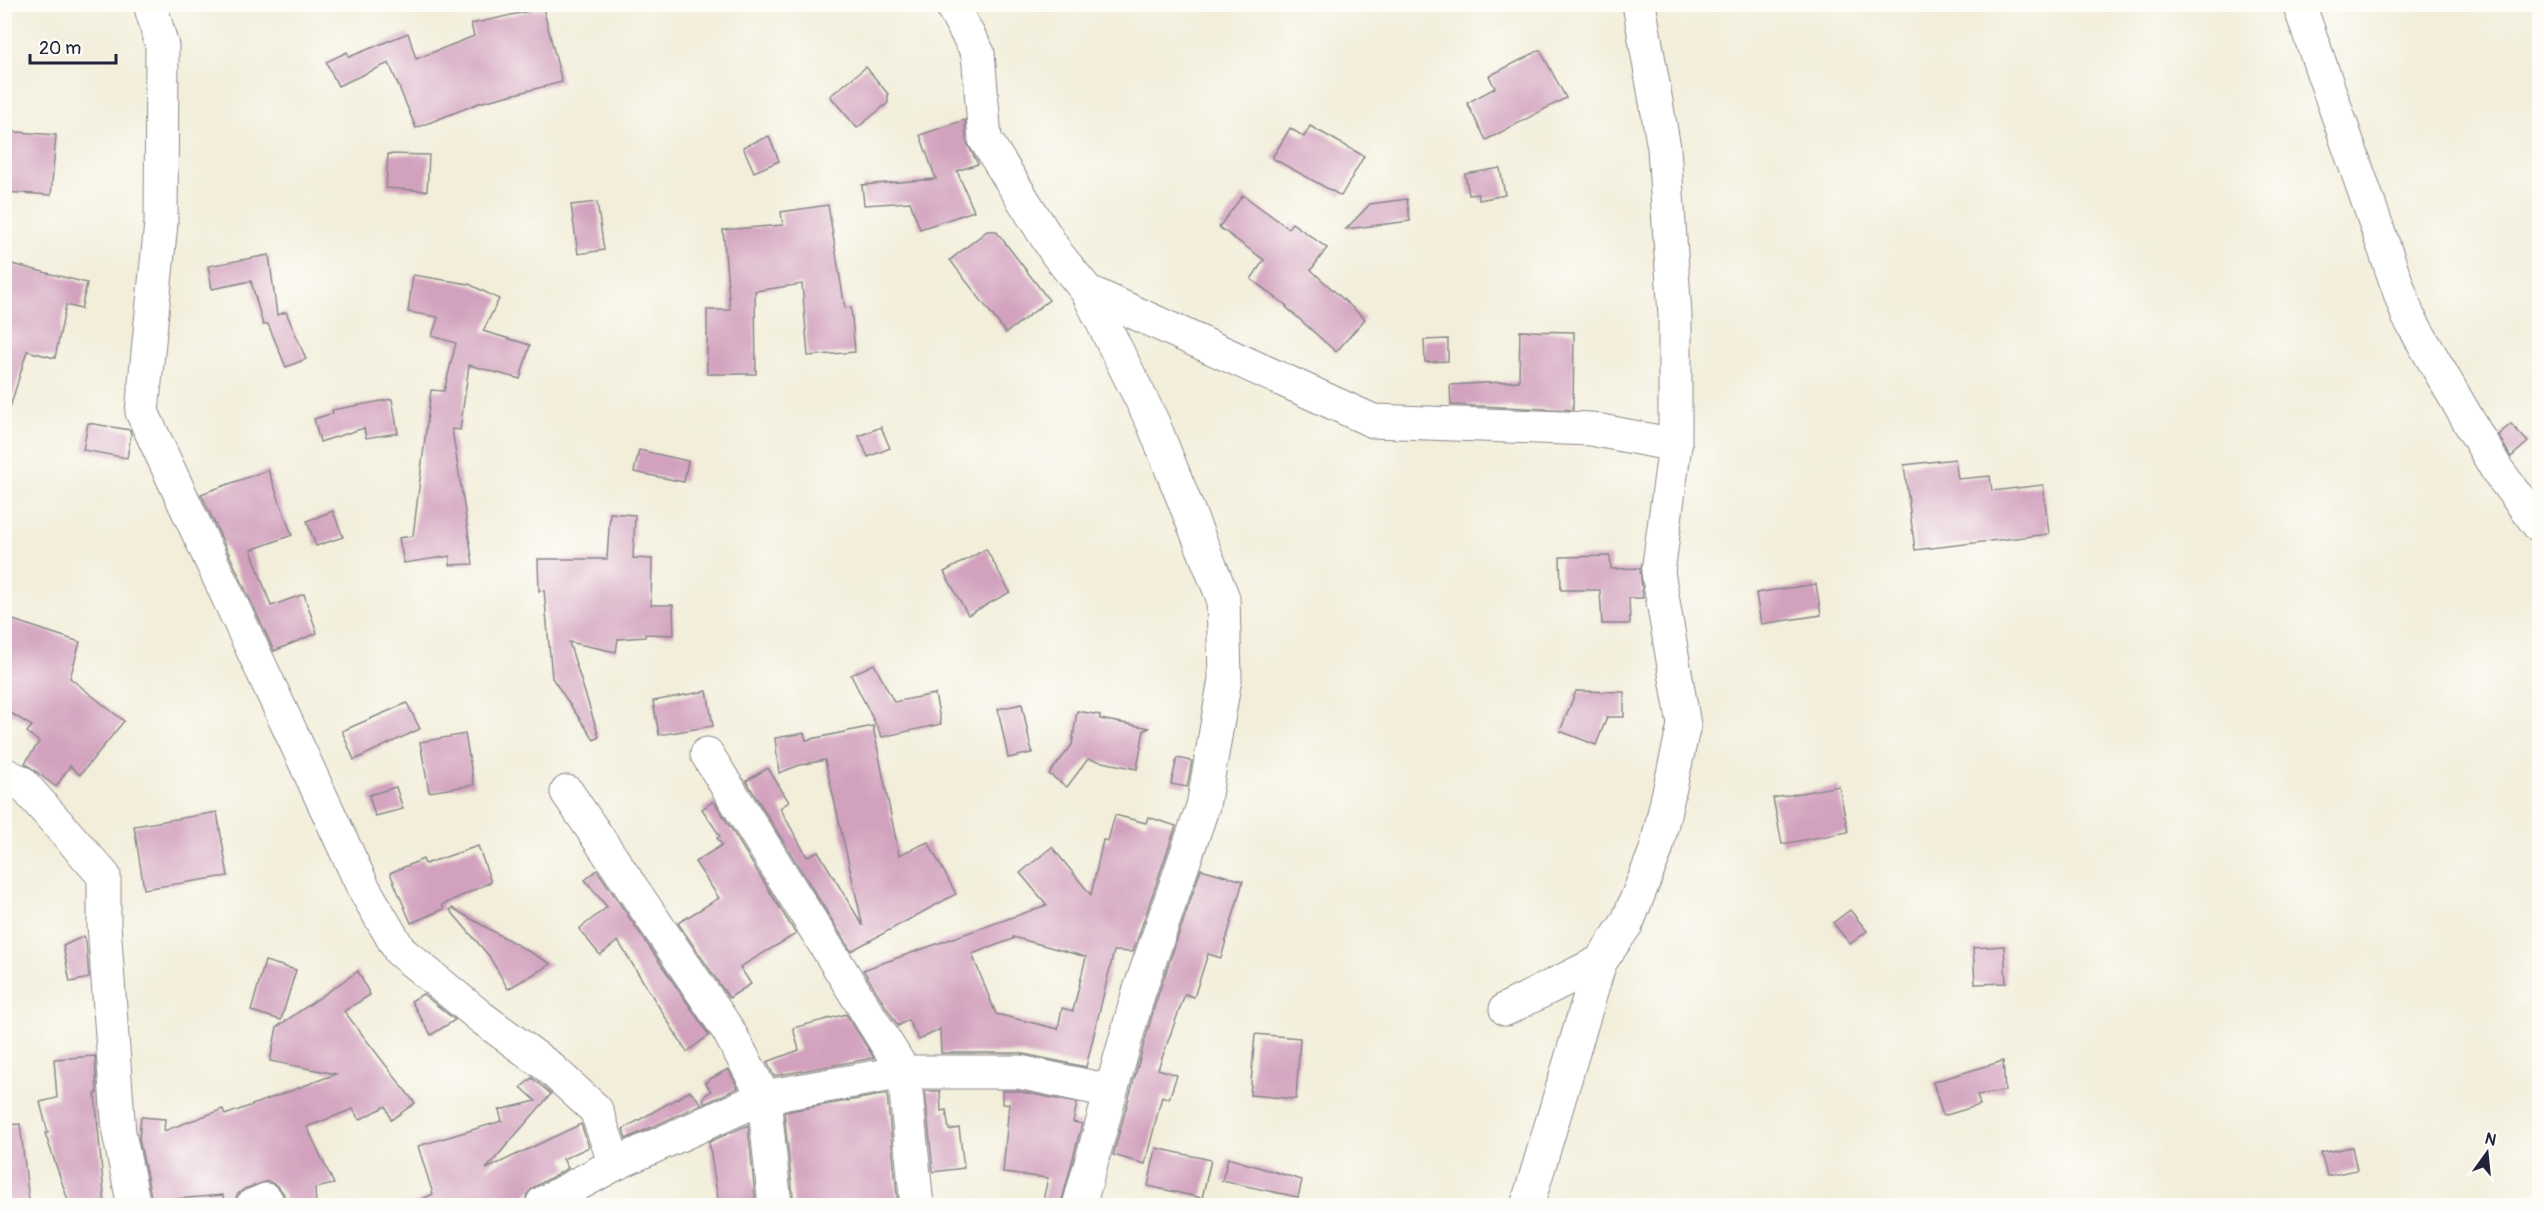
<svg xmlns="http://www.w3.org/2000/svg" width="2544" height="1210" viewBox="0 0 2544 1210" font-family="Pangolin,sans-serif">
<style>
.building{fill:#d2a1be;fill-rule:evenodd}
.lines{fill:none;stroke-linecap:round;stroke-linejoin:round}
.street-casing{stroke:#8a888a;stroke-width:35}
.street{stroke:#fff;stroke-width:33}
</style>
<rect width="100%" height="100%" fill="#fdfcf7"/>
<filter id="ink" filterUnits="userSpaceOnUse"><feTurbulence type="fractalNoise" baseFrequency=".0167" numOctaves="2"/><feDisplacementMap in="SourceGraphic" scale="12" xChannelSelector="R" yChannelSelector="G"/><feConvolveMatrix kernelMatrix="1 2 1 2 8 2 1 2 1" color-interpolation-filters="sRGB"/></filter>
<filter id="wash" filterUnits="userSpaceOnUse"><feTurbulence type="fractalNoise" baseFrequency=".008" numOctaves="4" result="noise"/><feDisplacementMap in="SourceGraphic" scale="24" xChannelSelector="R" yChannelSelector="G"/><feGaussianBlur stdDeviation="1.35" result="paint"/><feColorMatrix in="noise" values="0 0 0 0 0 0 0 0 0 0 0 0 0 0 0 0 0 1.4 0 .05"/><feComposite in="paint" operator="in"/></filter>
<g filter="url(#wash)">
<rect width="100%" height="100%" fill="#f2eeda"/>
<g id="blocks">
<g class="building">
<polygon points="543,8 562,82 479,103 416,128 389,63 338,86 326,62 347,52 349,57 408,33 416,59 474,36 471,24"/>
<polygon points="1540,50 1566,98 1486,140 1467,103 1495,88 1489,76"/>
<polygon points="866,67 888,94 888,103 857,128 830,96"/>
<polygon points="965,120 966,141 978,164 957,171 974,211 920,229 910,202 864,205 862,185 936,179 920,135"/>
<polygon points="1310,126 1364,156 1341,196 1272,158 1290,128 1304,137"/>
<polygon points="4,131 56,135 51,195 4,192"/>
<polygon points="769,136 779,161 754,172 743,147"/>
<polygon points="388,154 429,155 427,191 386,188"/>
<polygon points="1500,168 1505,195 1479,200 1478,194 1469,195 1465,174"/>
<polygon points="1243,195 1288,228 1292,223 1327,248 1311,270 1365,319 1336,352 1286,307 1287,306 1251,279 1264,260 1219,227"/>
<polygon points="1407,199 1410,221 1346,229 1370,204"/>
<polygon points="597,202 604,250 578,254 571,205"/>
<polygon points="828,205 845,308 851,307 855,352 808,356 802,284 755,291 756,374 707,374 707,310 730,310 723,230 783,225 781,212"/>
<polygon points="987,231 996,231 1049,300 1006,333 950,260"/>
<polygon points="269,255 277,315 286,312 306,359 286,367 268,324 263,325 251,281 212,289 208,266"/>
<polygon points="4,262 87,283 81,309 66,305 55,358 27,351 10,408 4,407"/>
<polygon points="413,275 469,284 499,299 483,331 530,345 520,379 469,365 460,430 452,429 473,564 450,565 450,556 404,563 399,538 413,536 431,390 444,391 456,343 432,336 438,317 408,312"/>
<polygon points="1520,331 1574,332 1573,410 1451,405 1450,385 1519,381"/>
<polygon points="1448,339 1448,361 1425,362 1424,340"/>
<polygon points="392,399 398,433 366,438 364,428 320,442 314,419 333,413 332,410"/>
<polygon points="88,423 130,430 131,434 127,458 83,450"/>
<polygon points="2511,424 2528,442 2511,457 2498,435"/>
<polygon points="881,427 890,448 868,457 859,436"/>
<polygon points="639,450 688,461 684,482 634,472"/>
<polygon points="1955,459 1958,479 1990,476 1992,491 2043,485 2049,534 1915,550 1904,465"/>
<polygon points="268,470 292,535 251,550 271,606 304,594 317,633 274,651 201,494"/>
<polygon points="333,511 343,537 316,546 307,521"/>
<polygon points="610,513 635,515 633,558 652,559 651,605 673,605 674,635 645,634 645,637 618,639 616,652 569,642 599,737 594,740 552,678 544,590 539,591 538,559 607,559"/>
<polygon points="986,549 1010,592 968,615 944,572"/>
<polygon points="1610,556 1611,569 1640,568 1643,598 1629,598 1630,624 1602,624 1600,590 1561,590 1560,557"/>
<polygon points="1816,584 1821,615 1761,624 1756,593"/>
<polygon points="4,617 80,642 70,678 124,721 80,775 70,766 56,787 25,763 39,742 27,732 32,726 4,709"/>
<polygon points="874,664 894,702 935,694 941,724 882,737 851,675"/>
<polygon points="707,691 713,726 659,735 653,701"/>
<polygon points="1576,691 1624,692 1624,717 1607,717 1596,745 1560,731"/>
<polygon points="407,703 420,729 354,760 342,731"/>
<polygon points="1022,704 1032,753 1008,758 998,709"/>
<polygon points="1077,711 1100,715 1100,719 1150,728 1144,730 1137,769 1088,759 1067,787 1049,774 1072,745"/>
<polygon points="873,726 899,855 928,842 956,894 851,951 746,781 768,768 789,802 780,808 807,857 818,851 863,926 825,760 800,765 779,773 775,738 804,733 806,740"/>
<polygon points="465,734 474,785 429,792 420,742"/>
<polygon points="1177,758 1192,761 1187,787 1171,784"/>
<polygon points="1839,786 1848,832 1782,844 1773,798"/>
<polygon points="396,787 403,809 375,816 369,795"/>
<polygon points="714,801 796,934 740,967 751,984 729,998 678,923 719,898 695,862 722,845 717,838 720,836 702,809"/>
<polygon points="217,812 228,876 144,889 134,826"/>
<path d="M 1115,815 L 1146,823 L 1148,817 L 1176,826 L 1133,952 L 1114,951 L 1086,1067 L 1019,1053 L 941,1053 L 940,1029 L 919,1040 L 908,1020 L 898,1026 L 863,970 L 1047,905 L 1020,873 L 1052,847 L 1091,895 L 1103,840 L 1108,841 ZM 1013,937 L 1086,957 L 1073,1011 L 1062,1008 L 1058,1029 L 996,1014 L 972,954 L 1013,939 Z"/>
<polygon points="478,846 491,882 442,905 444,909 411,923 390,873 423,859 425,864"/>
<polygon points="1201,869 1243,881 1221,958 1208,954 1194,997 1185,994 1158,1069 1177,1075 1169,1099 1162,1096 1145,1164 1113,1155 1156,1001"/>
<polygon points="597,870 709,1035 687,1052 618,941 600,955 579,929 607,907 585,880"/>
<polygon points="452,908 551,964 508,989 489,956 450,910"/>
<polygon points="1850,910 1867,931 1850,944 1833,923"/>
<polygon points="84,936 86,942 89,978 70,982 63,946"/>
<polygon points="2004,946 2006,983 1975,984 1973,948"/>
<polygon points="265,961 296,970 281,1020 251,1011"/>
<polygon points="358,971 370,995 344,1011 415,1103 391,1120 386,1106 359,1120 353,1109 307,1127 334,1184 315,1188 316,1206 286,1206 284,1194 278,1186 268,1181 244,1189 237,1195 234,1206 224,1206 223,1195 152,1201 139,1139 141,1117 165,1119 164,1131 223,1109 225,1115 336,1074 270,1061 277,1027"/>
<polygon points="423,994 455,1020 431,1035 411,1001"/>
<polygon points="846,1014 874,1058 774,1076 767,1062 799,1050 793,1028"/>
<polygon points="1255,1034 1300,1038 1296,1099 1250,1095"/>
<polygon points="95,1056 97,1094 95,1094 105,1206 70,1206 45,1133 48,1133 40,1102 57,1098 54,1059"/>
<polygon points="2003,1061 2005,1091 1977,1095 1980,1105 1943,1116 1933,1082"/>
<polygon points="728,1069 738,1088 704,1104 703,1097 711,1091 705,1082"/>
<polygon points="532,1078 551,1094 486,1169 581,1124 589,1147 563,1159 568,1168 534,1187 527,1194 525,1206 408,1206 433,1194 418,1146 502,1121 499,1110 536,1101 521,1087"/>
<polygon points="690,1091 702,1104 626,1139 623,1129"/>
<polygon points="925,1091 940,1091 941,1111 946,1110 949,1130 959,1128 964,1168 933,1172"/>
<polygon points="1002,1091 1017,1091 1077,1103 1073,1122 1082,1124 1061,1204 1043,1201 1048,1178 1003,1173 1009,1104 1002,1104"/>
<polygon points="887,1094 898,1205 794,1206 784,1112"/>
<polygon points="20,1124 29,1201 4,1204 4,1125"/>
<polygon points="748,1125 756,1206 719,1206 709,1142"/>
<polygon points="2352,1147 2357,1170 2327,1176 2321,1153"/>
<polygon points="1156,1148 1211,1160 1202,1198 1148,1186"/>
<polygon points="1228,1158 1302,1180 1298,1197 1222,1181"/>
</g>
</g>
</g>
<g filter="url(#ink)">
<use href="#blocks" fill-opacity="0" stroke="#8a888a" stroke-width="1.5"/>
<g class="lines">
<defs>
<g id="street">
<polyline points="150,4 162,46 161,223 142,412 363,887 400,951 482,1018 549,1067 596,1110 615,1164"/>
<polyline points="951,4 978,53 985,139 1057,254 1087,291 1153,423 1223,598 1225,679 1203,806 1138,995 1079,1206"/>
<polyline points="2299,4 2408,316 2497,470 2540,527"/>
<polyline points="1087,291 1373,421 1591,429 1675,445"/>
<polyline points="707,754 904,1072 917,1206"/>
<polyline points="4,774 21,782 104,876 104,925 119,1133 134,1206"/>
<polyline points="567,792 728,1030 764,1097 775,1206"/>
<polyline points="1506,1009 1600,962"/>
<polyline points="543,1203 615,1164 764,1097 904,1072 1019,1072 1110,1091"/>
<polyline points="252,1206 266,1200 268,1206"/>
<polyline points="1527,1206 1600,962 1627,923 1656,850 1684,725 1658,572 1675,445 1675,315 1664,148 1639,4"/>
</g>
</defs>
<use href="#street" class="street-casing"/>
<use href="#street" class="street"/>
</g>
</g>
<rect width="2544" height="1210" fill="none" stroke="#fdfcf7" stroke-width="24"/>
<g transform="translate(2487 1153) rotate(15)" stroke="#fdfcf7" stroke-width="4.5" paint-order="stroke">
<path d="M0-4.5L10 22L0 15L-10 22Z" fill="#22223b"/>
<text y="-9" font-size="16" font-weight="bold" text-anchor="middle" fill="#22223b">N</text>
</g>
<path d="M30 54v9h86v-9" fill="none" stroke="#22223b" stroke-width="3"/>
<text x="39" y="54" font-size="18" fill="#22223b" stroke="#fdfcf7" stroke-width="4.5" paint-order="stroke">20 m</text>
</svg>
